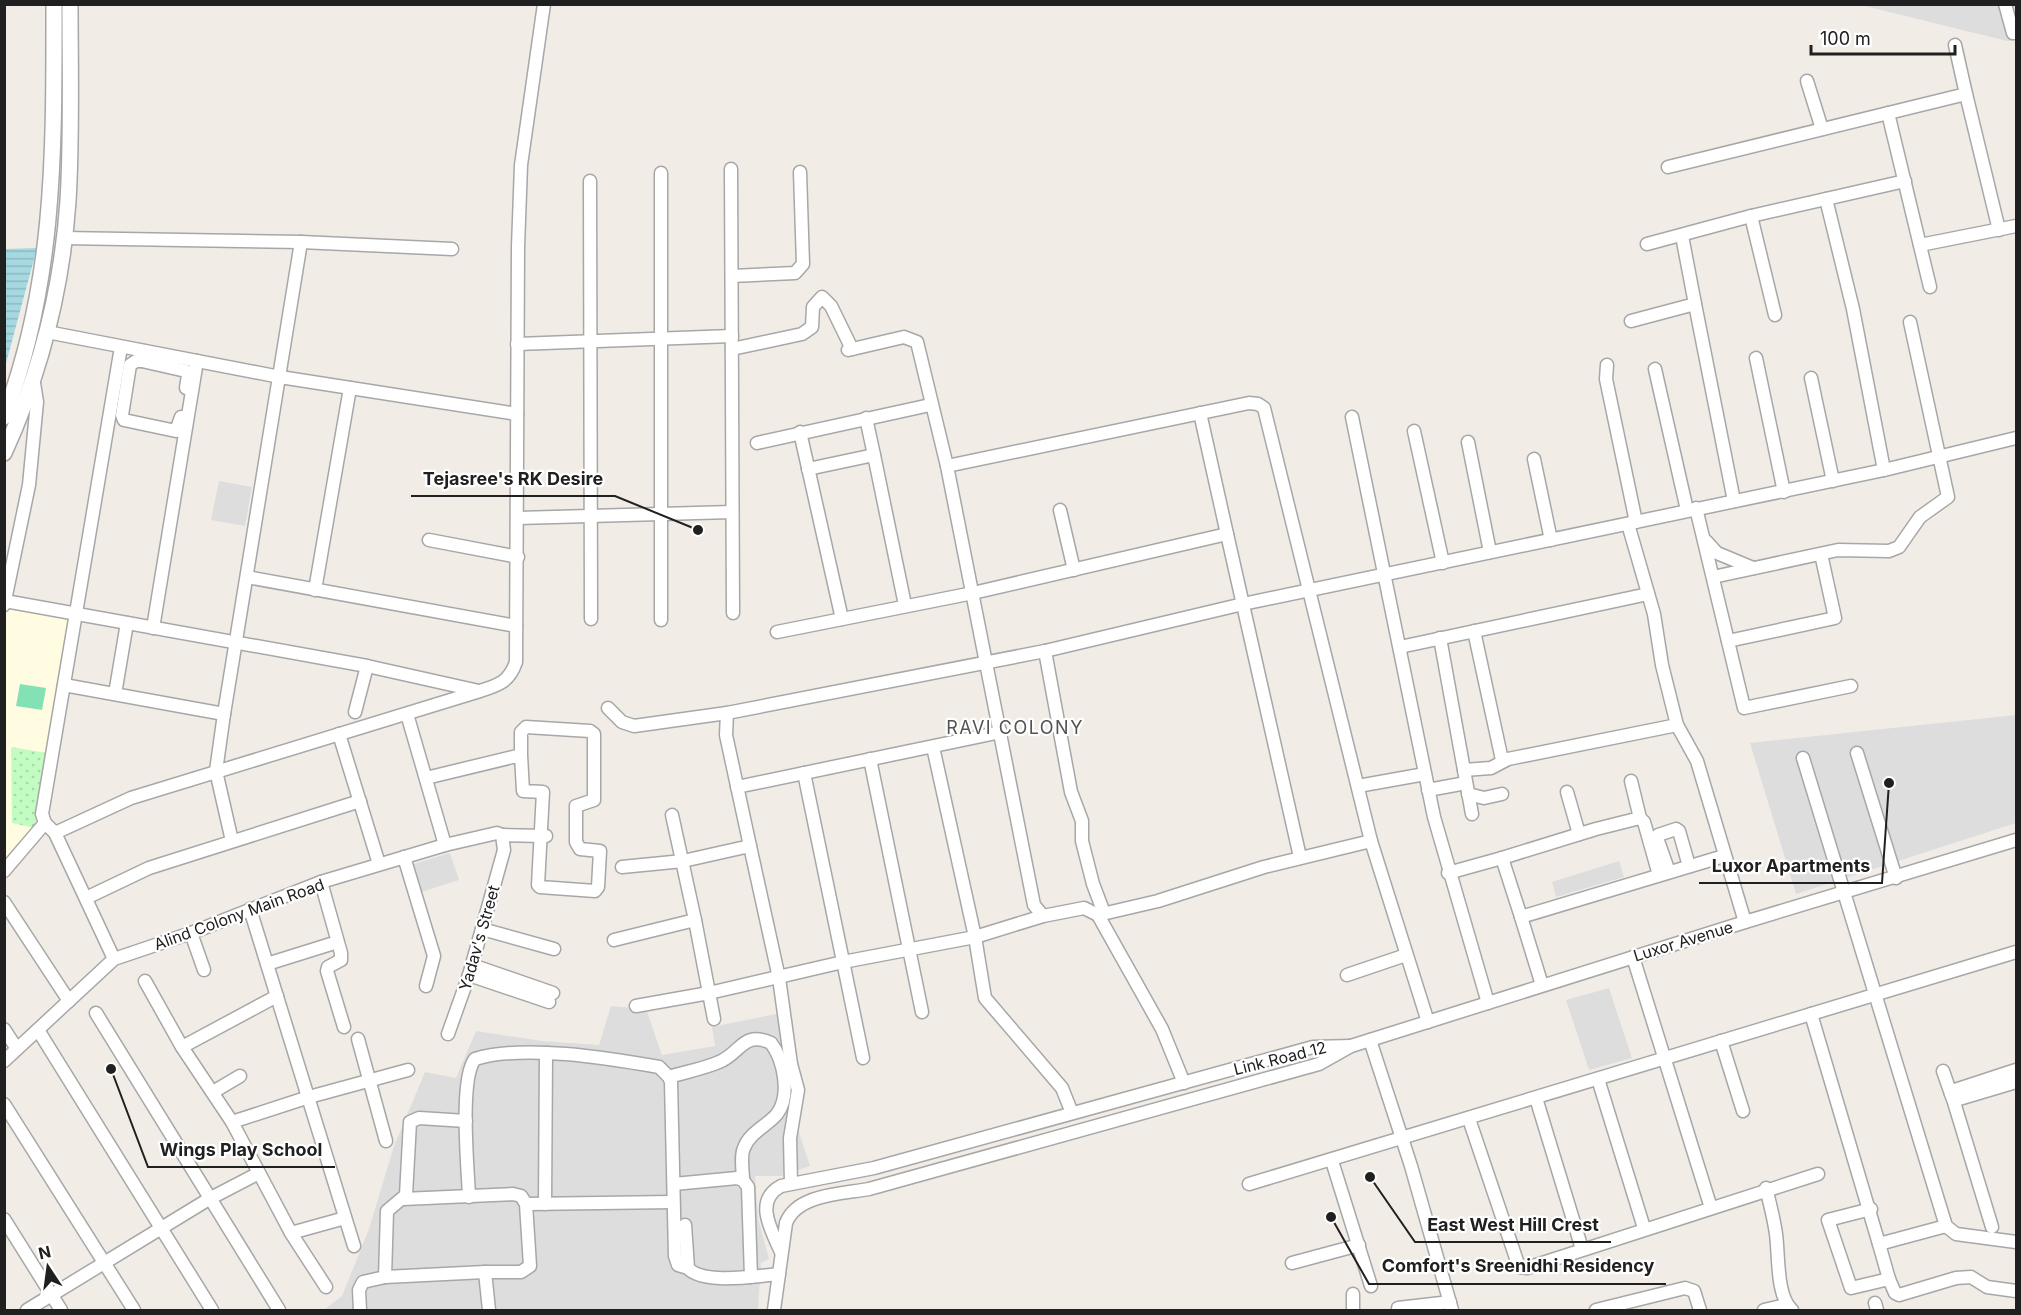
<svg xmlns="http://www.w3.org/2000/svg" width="2021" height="1315" viewBox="0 0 2021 1315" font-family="Inter,sans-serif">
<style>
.residential{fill:#dedddd}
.education{fill:#fffce1}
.park{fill:url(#park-dots)}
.pitch{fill:#82e2b4}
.water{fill:url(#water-rules)}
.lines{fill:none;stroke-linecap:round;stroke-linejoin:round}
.minor-casing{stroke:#a7a7a7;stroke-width:15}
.tertiary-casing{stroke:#a7a7a7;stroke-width:18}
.minor{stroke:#fff;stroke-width:12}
.tertiary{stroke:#fff;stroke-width:15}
.labels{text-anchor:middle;stroke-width:4.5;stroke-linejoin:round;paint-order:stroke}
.street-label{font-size:16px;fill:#202020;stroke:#fff}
.neighbourhood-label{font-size:18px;letter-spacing:1.5px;fill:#535353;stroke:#fff}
.leader{fill:none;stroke:#202020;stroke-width:2}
.callout-dot{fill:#202020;stroke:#fff;stroke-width:2}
.callout-label{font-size:18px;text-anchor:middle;font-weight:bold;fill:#202020;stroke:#fff;stroke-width:4.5;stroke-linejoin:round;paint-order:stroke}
</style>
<defs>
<pattern id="park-dots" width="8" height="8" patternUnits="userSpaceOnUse" patternTransform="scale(1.5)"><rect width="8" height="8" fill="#c3fcc3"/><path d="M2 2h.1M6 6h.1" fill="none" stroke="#a7d8a7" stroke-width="1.8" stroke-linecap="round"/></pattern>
<pattern id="water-rules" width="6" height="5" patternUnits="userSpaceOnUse" patternTransform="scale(1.5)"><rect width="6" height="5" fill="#a5d8e0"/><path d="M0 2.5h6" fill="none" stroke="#8eb9c0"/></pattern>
</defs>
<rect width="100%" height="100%" fill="#f1ece6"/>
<g class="residential">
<polygon points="1861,5 2016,5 2016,40 2007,41"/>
<polygon points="219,481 252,487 245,526 211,520"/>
<polygon points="2016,715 2016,823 1796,894 1750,743"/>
<polygon points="450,853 459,880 418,893 410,865"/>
<polygon points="1619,861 1624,877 1556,897 1552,882"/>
<polygon points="1609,988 1632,1058 1589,1070 1566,1000"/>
<polygon points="611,1006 646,1009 662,1055 715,1046 712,1027 781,1013 795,1086 790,1105 810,1166 781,1176 755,1176 758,1218 769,1259 761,1263 758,1310 324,1310 342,1296 369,1229 394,1146 425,1072 456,1078 476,1031 542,1041 599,1045"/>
</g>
<polygon class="education" points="4,605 77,613 45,823 5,871"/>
<polygon class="park" points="11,747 47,753 35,828 12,823"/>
<polygon class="pitch" points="20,684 46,688 42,710 16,706"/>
<polygon class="water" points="37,248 5,367 5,249"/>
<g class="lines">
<defs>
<g id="minor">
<polyline points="2005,4 2013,33 2016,33"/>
<polyline points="1955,45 1966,94"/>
<polyline points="1807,81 1822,129"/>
<polyline points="1888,113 1930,287"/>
<polyline points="1668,167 1966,94 1999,230"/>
<polyline points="731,169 733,613"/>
<polyline points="661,173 661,620"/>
<polyline points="590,181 591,619"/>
<polyline points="1826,199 1853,309 1884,470"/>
<polyline points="1751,216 1775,315"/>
<polyline points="63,238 301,242 452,249"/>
<polyline points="1647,244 1751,216 1905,181"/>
<polyline points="1920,245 2016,226"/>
<polyline points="732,276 795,273 803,264 800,172"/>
<polyline points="1695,304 1734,501"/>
<polyline points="1631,321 1695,304 1682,236"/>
<polyline points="47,332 280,377 517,414"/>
<polyline points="517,344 732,336"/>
<polyline points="732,349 802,334 812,327 813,307 822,297 831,306 852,349"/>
<polyline points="848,350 904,337 917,342 947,466 1034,905 1043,916 1084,908 1098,915"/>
<polyline points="144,351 142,361 136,361 130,365 122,415 124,420 176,431 181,417"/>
<polyline points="1756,358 1784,492"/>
<polyline points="142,361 186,371 188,375 186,388"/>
<polyline points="1607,365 1606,379 1636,522"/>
<polyline points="1655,369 1687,510"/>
<polyline points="1811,378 1833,481"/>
<polyline points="1200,413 1227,534"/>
<polyline points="1352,417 1434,817 1488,1003"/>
<polyline points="866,418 874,455"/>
<polyline points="1414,431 1443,563"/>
<polyline points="800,432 842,619"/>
<polyline points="1468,442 1490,552"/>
<polyline points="757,443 930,405"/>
<polyline points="1534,459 1551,540"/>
<polyline points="947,466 1249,403 1258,404 1264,408 1371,841"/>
<polyline points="808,469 874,455 905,605"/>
<polyline points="1696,508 1744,708 1851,686"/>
<polyline points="1060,510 1074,570"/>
<polyline points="518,518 732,512"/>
<polyline points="1628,524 1654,614 1662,665 1677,725 1697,761 1745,922"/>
<polyline points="429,540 518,557"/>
<polyline points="1706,541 1717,553 1753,568"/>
<polyline points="247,577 516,626"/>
<polyline points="1713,577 1838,550 1889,551 1899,547 1920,517 1948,497 1910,322"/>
<polyline points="315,590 350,388"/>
<polyline points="5,601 367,666 479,691"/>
<polyline points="4,605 29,485 37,402 34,383"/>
<polyline points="153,628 197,361"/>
<polyline points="1474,631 1502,760"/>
<polyline points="777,632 973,593 1227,534 1300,857"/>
<polyline points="1440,638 1472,814"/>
<polyline points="1728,641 1835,618 1821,554"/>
<polyline points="1400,647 1648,594"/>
<polyline points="1045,651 1071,792 1082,821 1082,841 1093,884 1104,913"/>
<polyline points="64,685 224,714 301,242"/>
<polyline points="115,694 127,623"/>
<polyline points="608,708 622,722 634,726 727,713"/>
<polyline points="355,712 367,666"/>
<polyline points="224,714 216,771 232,841"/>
<polyline points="407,714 445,845"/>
<polyline points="339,734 379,864"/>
<polyline points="933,747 975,937 985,998 1062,1088 1072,1113"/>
<polyline points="1857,753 1896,878"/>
<polyline points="1803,758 1946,1226 1956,1234 2016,1242"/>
<polyline points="870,759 922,1012"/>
<polyline points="1464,770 1491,768 1508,759 1677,725"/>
<polyline points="804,773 863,1058"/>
<polyline points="426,778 521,755 521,732 526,727 590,731 594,734 594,800 576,806 576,842 580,849 600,851 598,887 595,891 540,887 538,885 543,792 523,791 521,755"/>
<polyline points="1631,781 1640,818"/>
<polyline points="1358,786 1425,774"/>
<polyline points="737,787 1001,732"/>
<polyline points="1428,790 1466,783"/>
<polyline points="1567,792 1579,834"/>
<polyline points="1468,794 1484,798 1502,794"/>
<polyline points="672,815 695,920"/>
<path d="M 55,833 L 131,798 L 480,691 C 499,685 509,682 516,662 L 518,247 L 521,165 L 544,4"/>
<polyline points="502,835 546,836"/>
<polyline points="750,846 726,735 727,713 1045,651 1243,604 1884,470 2016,438"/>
<polyline points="404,857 434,956 426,986"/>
<polyline points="622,867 683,861 750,846 779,978 791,1064 798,1090 790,1138 791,1183"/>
<polyline points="4,871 45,823"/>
<polyline points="1669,872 1657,838 1658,835 1676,829 1679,831 1689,866"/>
<polyline points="1448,873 1502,858"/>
<polyline points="1659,875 1644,822 1640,818 1596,829 1502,858 1521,917 1724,856"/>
<polyline points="321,882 341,953 341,960 328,967 327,971 344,1027"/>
<polyline points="86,898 149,868 360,801"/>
<polyline points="4,902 69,1001"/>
<polyline points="250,909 354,1246"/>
<polyline points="1521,917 1542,985"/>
<polyline points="482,929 554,949"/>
<polyline points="191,933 204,970"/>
<polyline points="614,940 695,920 709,993 843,962 975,937 1043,916"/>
<polyline points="1633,957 1711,1208"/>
<polyline points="114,959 55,833 45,823 42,814 121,347"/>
<polyline points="267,964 331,944"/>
<polyline points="472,965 553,993"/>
<polyline points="469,975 549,1002"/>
<polyline points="1347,975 1406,955"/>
<polyline points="145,981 182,1047 232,1122 291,1233 326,1287"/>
<polyline points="636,1006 709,993 714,1019"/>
<polyline points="96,1013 279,1310"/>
<polyline points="1811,1014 1879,1244 1946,1226"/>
<polyline points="4,1029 17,1049"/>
<polyline points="38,1030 212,1310"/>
<polyline points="358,1039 386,1141"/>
<polyline points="1370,1040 1411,1166 1452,1310"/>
<polyline points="1721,1041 1743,1111"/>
<polyline points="182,1047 277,996"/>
<polyline points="4,1061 114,959 191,933 321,882 445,845 497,833 502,835 504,850 469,975 448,1034"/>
<polyline points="2016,1070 1955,1090 1951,1094 1953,1099 1959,1099 2016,1082"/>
<polyline points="1943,1071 1951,1094"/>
<path d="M 669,1077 C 685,1072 703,1069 719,1062 C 740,1054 743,1030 771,1043 C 784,1060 791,1096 777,1114 C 767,1126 750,1132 744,1148 C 740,1156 743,1171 743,1180"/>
<polyline points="1598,1079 1644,1228"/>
<polyline points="1184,1083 1162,1029 1098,915 1158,901 1264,867 1371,841 1428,1022"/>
<polyline points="213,1092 240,1076"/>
<polyline points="1536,1098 1582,1249"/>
<polyline points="1953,1099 1992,1227"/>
<polyline points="4,1104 134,1310"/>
<polyline points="1469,1119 1519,1267 1527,1268 1818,1174"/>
<polyline points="232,1122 309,1097 408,1070"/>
<polyline points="1332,1161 1371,1286"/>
<polyline points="674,1184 737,1178 743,1180 748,1187 751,1277"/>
<polyline points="1249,1184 2016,952"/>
<path d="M 1766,1188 C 1770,1204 1774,1219 1776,1234 C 1779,1255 1776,1296 1792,1310"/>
<path d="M 469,1197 C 468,1169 459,1079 475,1059 C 523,1044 608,1058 659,1067 L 669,1077 L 671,1082 L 675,1256 L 678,1265 L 688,1268"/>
<polyline points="403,1199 513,1194 521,1196 526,1204 530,1266 521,1272 485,1272 489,1310"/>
<polyline points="526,1204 673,1202"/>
<polyline points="545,1204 546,1053"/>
<polyline points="1871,1209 1828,1220 1851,1288 1889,1279 1895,1293 1899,1295 1956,1278 1971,1277 1987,1287 2016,1291"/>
<polyline points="4,1219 61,1310"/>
<path d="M 685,1225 L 688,1268 C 702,1285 757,1276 779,1274"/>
<polyline points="291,1233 345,1218"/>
<polyline points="1879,1244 1889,1279"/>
<path d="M 781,1252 C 772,1231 753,1201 781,1186 L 874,1168 L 1313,1047 L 1351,1046"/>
<polyline points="1292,1263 1359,1245"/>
<polyline points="385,1277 485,1272"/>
<polyline points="1875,1303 1877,1310"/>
<polyline points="1398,1308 1450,1302"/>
<polyline points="27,1310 209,1199 259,1173"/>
<polyline points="360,1310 359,1290 363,1282 385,1277 387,1211 406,1195 410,1122 419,1118 466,1121"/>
<path d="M 774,1310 L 786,1223 C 797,1194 842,1194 869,1189 L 1319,1064 L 1351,1046 L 1745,922 L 2016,840"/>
<polyline points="1353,1310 1353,1294"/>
<polyline points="1596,1310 1685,1288 1694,1291 1700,1310"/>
<polyline points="1764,1310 1786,1305"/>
</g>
<g id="tertiary">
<path d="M 4,417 C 56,281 54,147 54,4"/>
<path d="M 4,453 C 40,374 62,288 68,201 C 72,136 70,70 70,4"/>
</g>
</defs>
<use href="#minor" class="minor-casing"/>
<use href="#tertiary" class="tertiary-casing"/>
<use href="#minor" class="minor"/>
<use href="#tertiary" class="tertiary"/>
</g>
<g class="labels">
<g class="street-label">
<text transform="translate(239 914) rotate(-20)" y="6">Alind Colony Main Road</text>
<text transform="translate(479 938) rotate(-74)" y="6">Yadav's Street</text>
<text transform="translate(1683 941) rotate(-17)" y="6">Luxor Avenue</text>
<text transform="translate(1280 1058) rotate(-14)" y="6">Link Road 12</text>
</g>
<g class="neighbourhood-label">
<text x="1015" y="734">RAVI COLONY</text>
</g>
</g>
<path class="leader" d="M698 530L615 496H411M1889 783L1882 883H1699M111 1069L148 1167H335M1370 1177L1415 1242H1611M1331 1217L1369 1284H1666"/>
<g class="callout-dot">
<circle cx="698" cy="530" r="6"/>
<circle cx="1889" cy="783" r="6"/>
<circle cx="111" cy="1069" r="6"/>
<circle cx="1370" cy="1177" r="6"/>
<circle cx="1331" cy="1217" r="6"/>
</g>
<g class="callout-label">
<text x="513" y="485">Tejasree's RK Desire</text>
<text x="1791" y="872">Luxor Apartments</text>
<text x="241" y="1156">Wings Play School</text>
<text x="1513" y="1231">East West Hill Crest</text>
<text x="1518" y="1272">Comfort's Sreenidhi Residency</text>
</g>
<rect width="2021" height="1315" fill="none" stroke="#202020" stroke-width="12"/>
<g transform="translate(48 1267) rotate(347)" stroke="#ffffff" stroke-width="4.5" paint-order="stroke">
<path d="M0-4.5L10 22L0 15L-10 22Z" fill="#202020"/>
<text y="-9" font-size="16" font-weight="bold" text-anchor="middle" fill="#202020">N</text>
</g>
<path d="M1811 45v9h144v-9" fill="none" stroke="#202020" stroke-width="3"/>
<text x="1820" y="45" font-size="18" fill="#202020" stroke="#ffffff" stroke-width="4.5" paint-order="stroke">100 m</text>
</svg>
